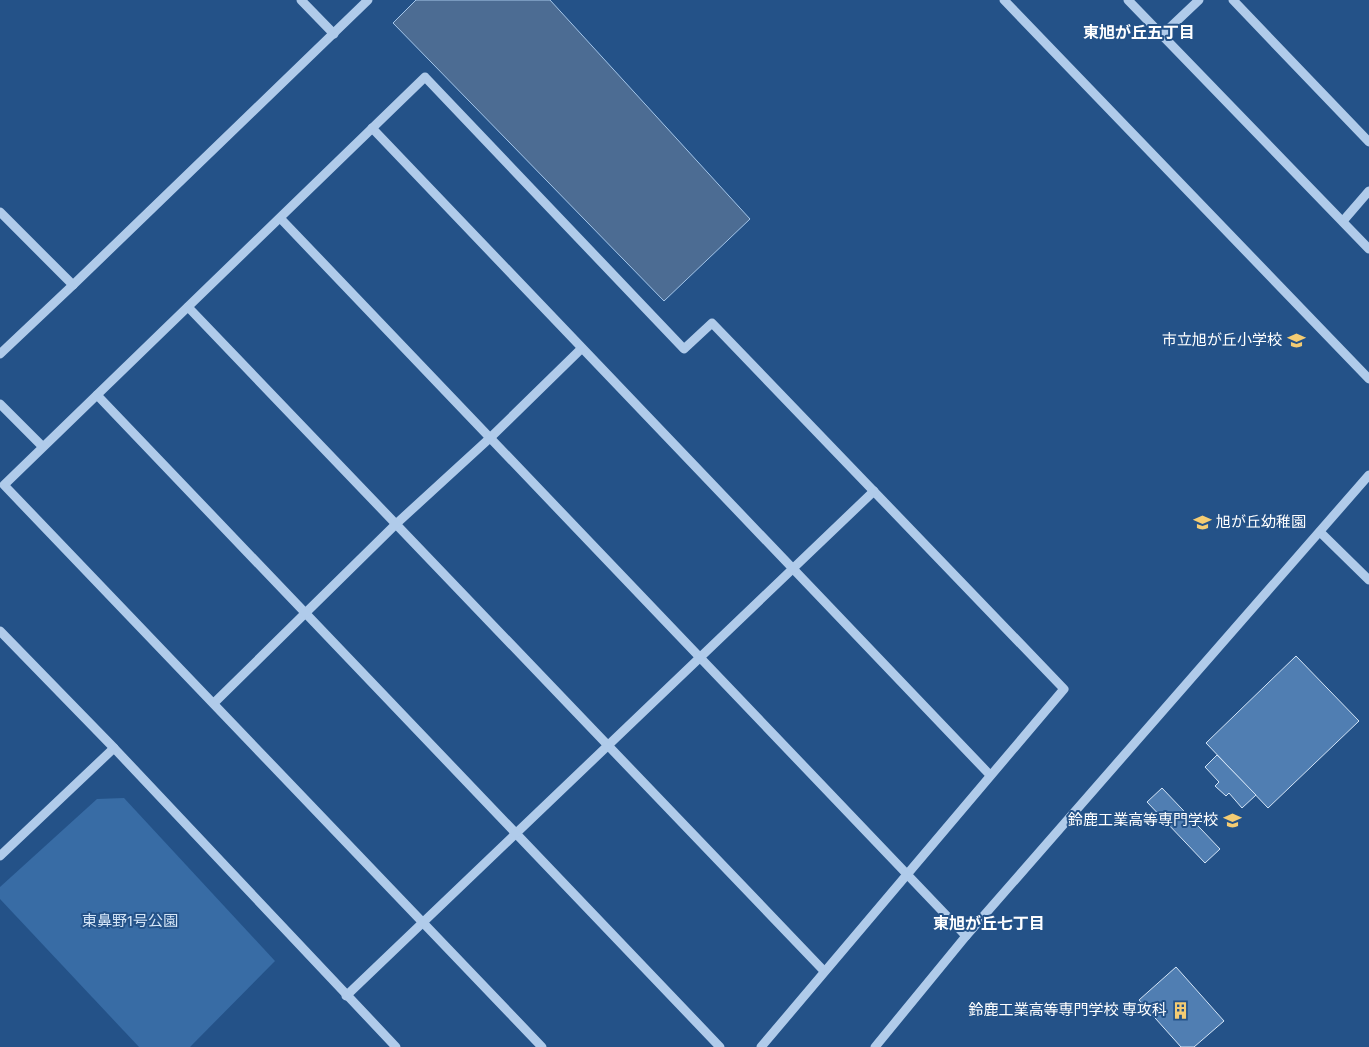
<svg xmlns="http://www.w3.org/2000/svg" width="1369" height="1047" viewBox="0 0 1369 1047" font-family="'Fira Sans Condensed','Noto Sans JP',sans-serif">
<style>
.green{fill:#386ca5}
.water{fill:#4c6c93;stroke:#a4c6ea}
.building{fill:#507eb2;stroke:#d4e5f7}
.lines{fill:none;stroke-linecap:round;stroke-linejoin:round}
.minor{stroke:#b0cbea;stroke-width:9}
.labels{text-anchor:middle;stroke-width:4;stroke-linejoin:round;paint-order:stroke}
.poi-label{font-size:15px;fill:#fff;stroke:#245288;text-anchor:end}
.park-label{font-size:15px;fill:#d4e5f7;stroke:#245288}
.neighbourhood-label{font-size:16px;font-weight:bold;fill:#fff;stroke:#245288}
</style>
<rect width="100%" height="100%" fill="#245288"/>
<polygon class="green" points="124,798 275,961 190,1047 139,1047 0,899 0,887 97,799"/>
<polygon class="water" points="416,0 550,0 750,219 664,301 393,23"/>
<g class="building">
<polygon points="1296,656 1359,721 1268,808 1206,743"/>
<polygon points="1217,755 1256,795 1242,808 1229,793 1226,796 1215,786 1219,782 1205,767"/>
<polygon points="1162,788 1220,849 1205,863 1147,802"/>
<polygon points="1176,967 1224,1021 1194,1047 1181,1047 1139,1000"/>
</g>
<g class="lines">
<g class="minor">
<polyline points="301,0 334,34"/>
<polyline points="1004,0 1369,379"/>
<polyline points="1128,0 1369,249"/>
<polyline points="1233,0 1369,142"/>
<polyline points="1162,35 1199,0"/>
<polyline points="372,128 990,775"/>
<polyline points="0,212 73,285 368,0"/>
<polyline points="281,219 966,936"/>
<polyline points="1343,221 1369,191"/>
<polyline points="188,307 824,971"/>
<polyline points="0,354 73,285"/>
<polyline points="97,395 720,1047"/>
<polyline points="0,404 42,446"/>
<polyline points="1320,532 1369,580"/>
<polyline points="0,631 114,748"/>
<polyline points="214,703 396,524 491,437 581,349"/>
<polyline points="0,856 114,748 396,1047"/>
<polyline points="346,996 874,491"/>
<polyline points="542,1047 4,485 425,77 684,349 712,323 1064,689 761,1047"/>
<polyline points="875,1047 966,936 1369,475"/>
</g>
</g>
<defs>
<symbol id="school-bare" viewBox="-9 -9 18 18"><path d="M0-5L7-2L0 1L-7-2ZM-4 1L0 2.5L4 1V4Q0 6-4 4Z" fill="#f4cc73" stroke="#245288" stroke-width="2.5" paint-order="stroke"/></symbol>
<symbol id="building-bare" viewBox="-9 -9 18 18"><path d="M-4-6H4V6H1V3H-1V6H-4ZM-2.5-4.3h1.7v1.8h-1.7ZM.8-4.3h1.7v1.8H.8ZM-2.5-1h1.7V.8h-1.7ZM.8-1h1.7V.8H.8Z" fill="#f4cc73" stroke="#245288" stroke-width="2.5" paint-order="stroke"/></symbol>
</defs>
<g fill-rule="evenodd">
<use href="#school-bare" x="1284" y="328" width="25" height="25"/>
<use href="#school-bare" x="1190" y="510" width="25" height="25"/>
<use href="#school-bare" x="1220" y="808" width="25" height="25"/>
<use href="#building-bare" x="1168" y="998" width="25" height="25"/>
</g>
<g class="labels">
<g class="poi-label">
<text x="1282" y="345">市立旭が丘小学校</text>
<text x="1216" y="527" text-anchor="start">旭が丘幼稚園</text>
<text x="1218" y="825">鈴鹿工業高等専門学校</text>
<text x="1167" y="1015">鈴鹿工業高等専門学校 専攻科</text>
</g>
<g class="park-label">
<text x="130" y="926">東鼻野1号公園</text>
</g>
<g class="neighbourhood-label">
<text x="1139" y="38">東旭が丘五丁目</text>
<text x="989" y="929">東旭が丘七丁目</text>
</g>
</g>
</svg>
